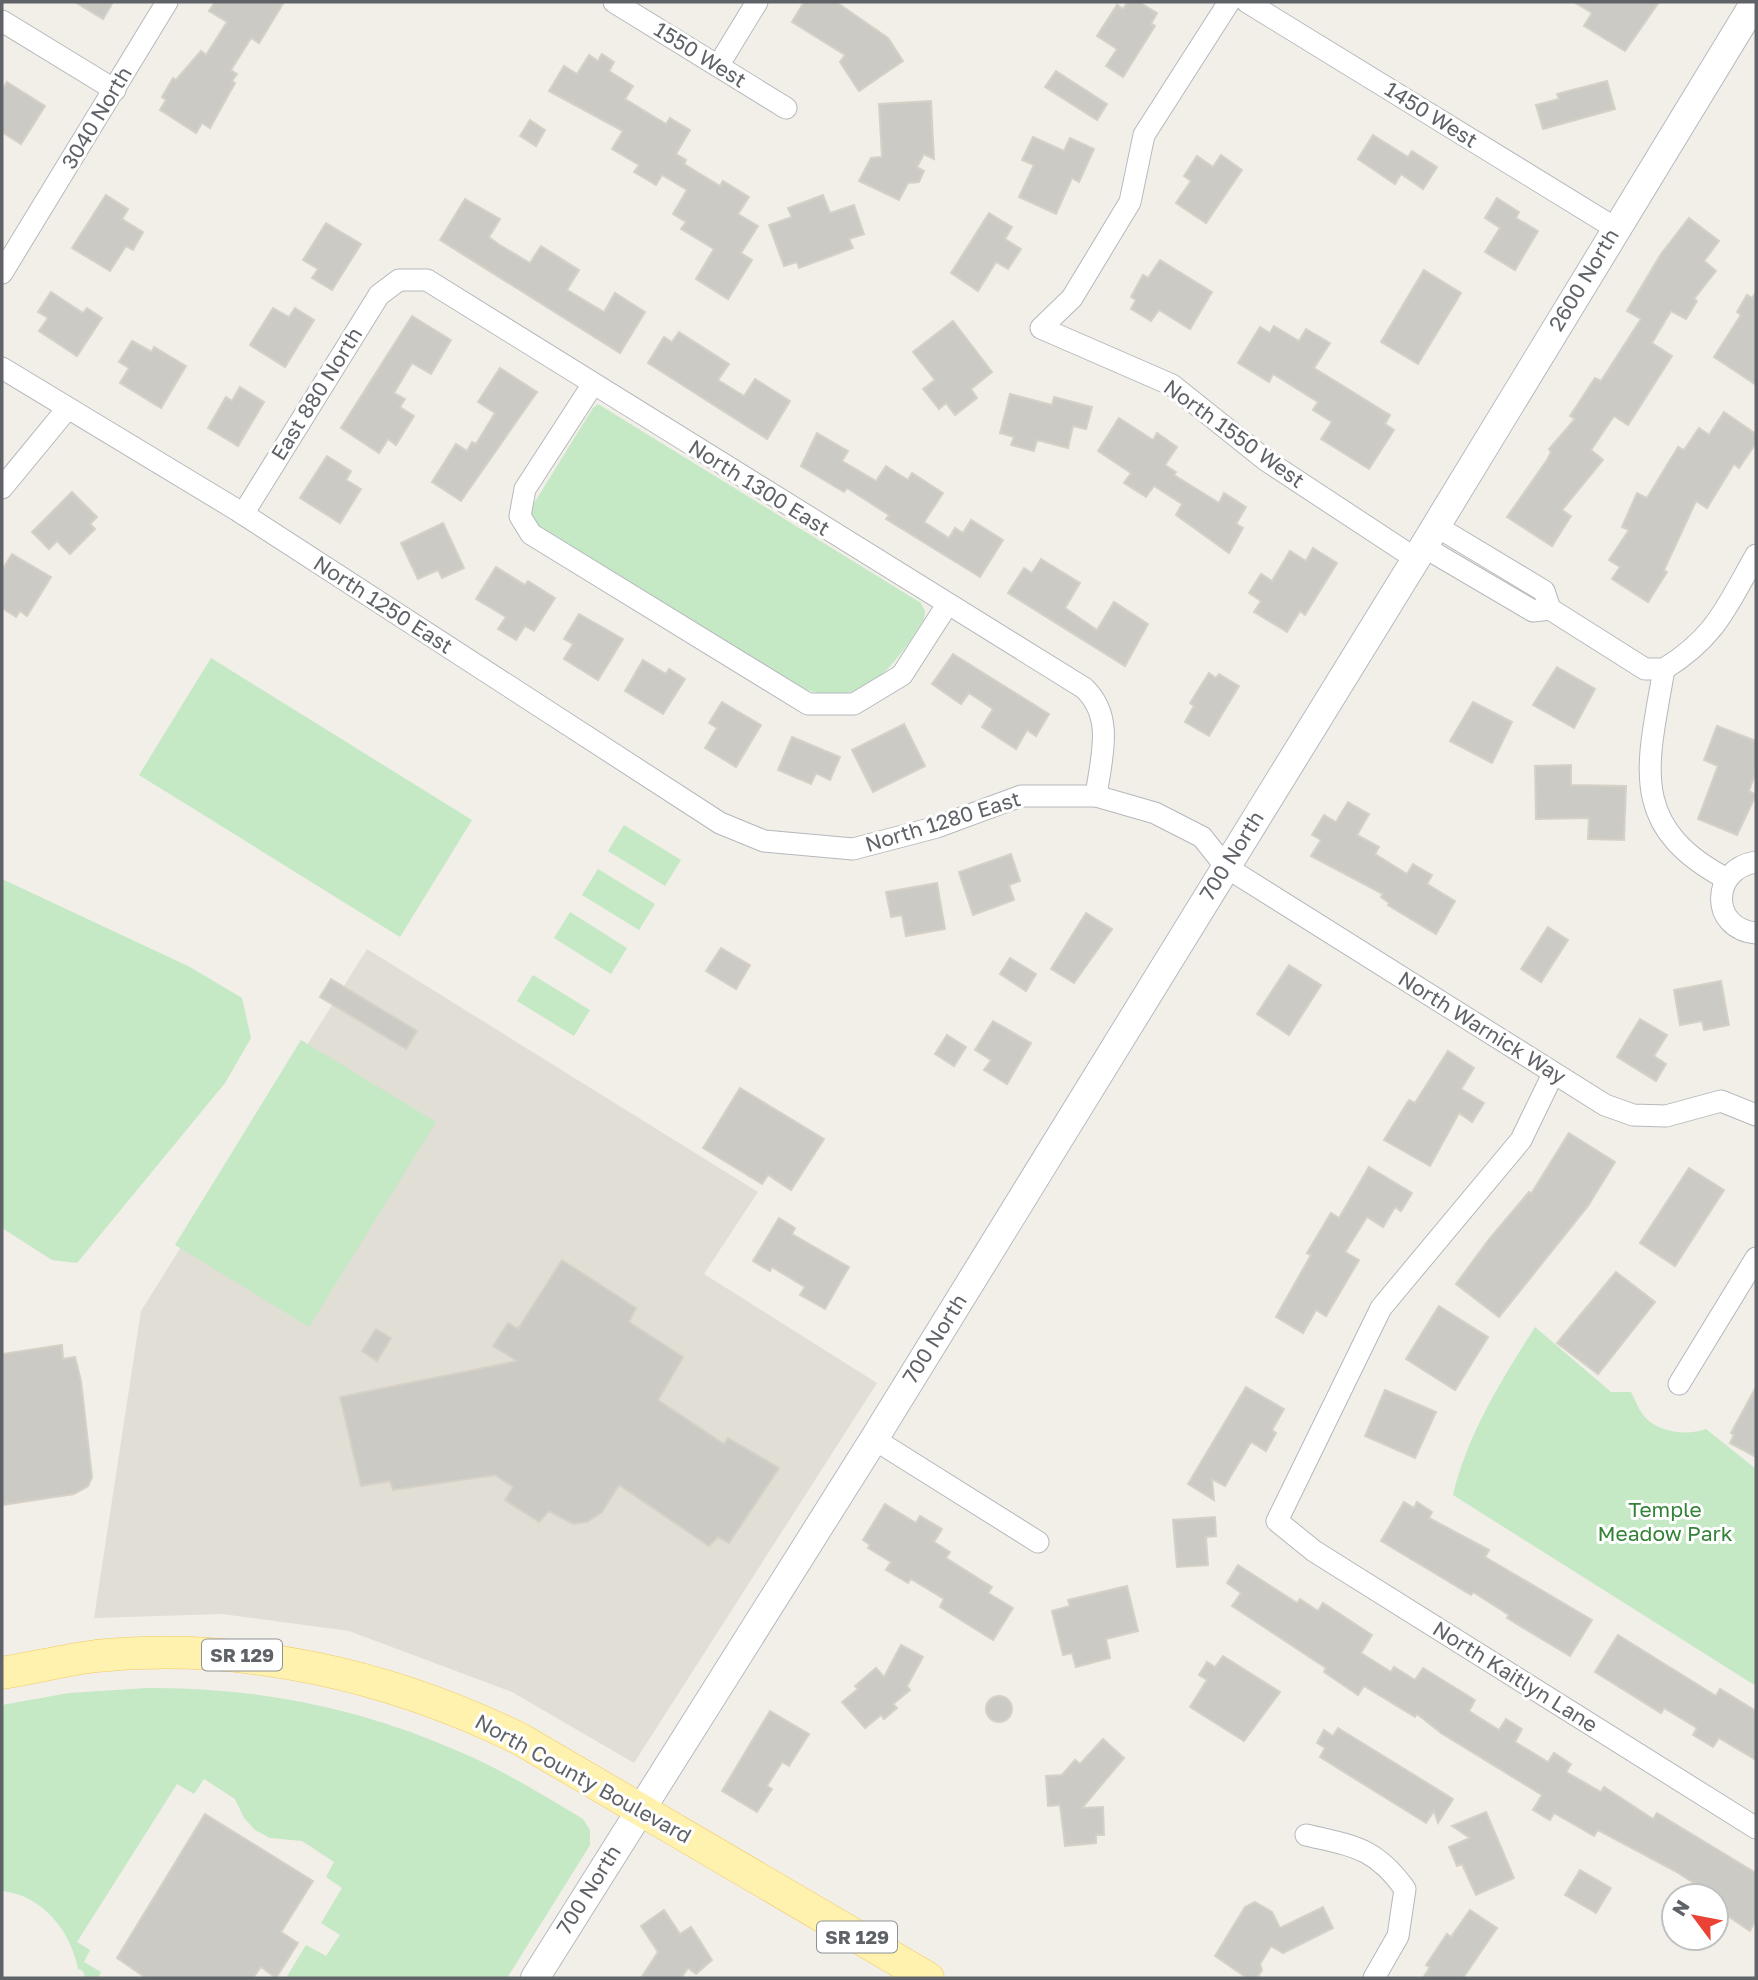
<svg xmlns="http://www.w3.org/2000/svg" width="1758" height="1980" viewBox="0 0 1758 1980" font-family="'Golos Text',sans-serif">
<style>
.education{fill:#e1ded6}
.green{fill:#c5e8c5}
.building{fill:#cccac5;stroke:#d6d1c6;stroke-width:2}
.lines{fill:none;stroke-linecap:round;stroke-linejoin:round}
.street-casing{stroke:#b5b8bc;stroke-width:23}
.secondary-casing{stroke:#b6babf;stroke-width:30}
.primary-casing{stroke:#f2c960;stroke-width:33}
.street{stroke:#fff;stroke-width:21}
.secondary{stroke:#fff;stroke-width:28}
.primary{stroke:#fff2af;stroke-width:32}
.labels{text-anchor:middle;stroke-width:6;stroke-linejoin:round;paint-order:stroke}
.shield{fill:#fff;stroke:#8f9295;stroke-width:2}
.shield-label{font-size:19px;font-weight:bold;fill:#5f6368}
.street-label{font-size:21px;fill:#5f6368;stroke:#fff}
.park-label{font-size:21px;fill:#348238;stroke:#fff}
</style>
<rect width="100%" height="100%" fill="#f1efe8"/>
<polygon class="education" points="367,949 758,1192 704,1274 877,1383 634,1763 512,1692 349,1631 222,1614 94,1618 141,1311"/>
<g class="green">
<path d="M 598,404 L 921,603 L 925,611 L 924,619 C 889,675 857,716 787,682 L 536,524 L 530,517 L 531,508 L 593,408 Z"/>
<polygon points="211,658 472,820 400,937 139,775"/>
<polygon points="624,825 681,860 665,886 608,851"/>
<polygon points="598,869 655,904 639,930 582,895"/>
<polygon points="2,879 190,967 242,998 251,1038 225,1083 77,1263 52,1260 2,1228"/>
<polygon points="570,912 627,948 611,974 554,938"/>
<polygon points="533,975 590,1010 574,1036 517,1001"/>
<polygon points="301,1040 436,1122 309,1327 175,1245"/>
<path d="M 1535,1327 L 1611,1392 L 1631,1392 C 1635,1400 1639,1410 1644,1416 C 1658,1433 1688,1436 1706,1429 L 1756,1469 L 1756,1686 L 1453,1495 C 1467,1435 1502,1379 1535,1327 Z"/>
<path d="M 147,1688 C 256,1687 361,1708 460,1752 C 503,1770 543,1795 583,1819 L 590,1830 L 590,1845 L 507,1978 L 286,1978 L 306,1945 L 326,1956 L 340,1935 L 321,1923 L 342,1888 L 326,1877 L 334,1862 L 302,1841 L 270,1838 L 255,1830 L 244,1818 L 235,1799 L 204,1779 L 194,1794 L 177,1784 L 77,1942 L 90,1950 L 84,1962 L 101,1972 L 98,1978 L 85,1977 L 83,1971 L 78,1969 C 71,1932 43,1895 2,1891 L 2,1705 L 69,1693 Z"/>
</g>
<g class="building">
<polygon points="75,2 113,2 103,19"/>
<polygon points="215,2 284,2 259,43 251,38 231,70 237,74 232,81 235,83 210,128 202,123 196,133 160,110 166,100 162,97 173,78 176,80 201,51 206,55 227,22 209,11"/>
<polygon points="804,2 836,2 888,38 903,61 859,91 840,62 845,55 792,22"/>
<polygon points="1128,2 1139,2 1157,13 1151,24 1155,26 1123,77 1106,66 1117,49 1097,36 1117,5 1123,9"/>
<polygon points="1574,2 1659,2 1625,51 1584,26 1592,13"/>
<polygon points="602,54 614,62 609,71 633,86 625,99 666,124 670,118 690,130 676,154 686,160 684,164 720,186 723,181 749,197 738,214 758,226 741,253 752,260 728,299 696,279 714,249 681,229 686,222 673,214 687,190 662,175 656,185 634,172 639,165 612,149 623,131 549,91 564,66 577,74 589,55 598,61"/>
<polygon points="1056,71 1107,104 1097,120 1045,87"/>
<polygon points="1607,81 1615,109 1543,129 1536,105 1559,99 1557,94"/>
<polygon points="7,82 45,106 21,144 2,132 2,90"/>
<polygon points="931,101 934,159 924,154 917,167 924,171 919,182 908,183 899,200 859,181 871,158 882,157 879,104"/>
<polygon points="530,120 545,130 536,146 520,136"/>
<polygon points="1373,135 1408,157 1412,151 1437,167 1423,189 1401,174 1395,184 1358,159"/>
<polygon points="1033,137 1064,151 1070,138 1094,149 1079,182 1072,178 1056,214 1019,197 1034,165 1022,160"/>
<polygon points="1221,155 1242,170 1206,223 1176,203 1191,181 1184,176 1197,156 1213,167"/>
<polygon points="106,195 128,209 122,219 143,232 133,250 126,246 110,271 72,248"/>
<polygon points="823,195 830,213 854,205 864,234 849,239 853,248 799,268 797,262 784,266 769,225 792,217 788,208"/>
<polygon points="1497,198 1519,212 1516,218 1538,231 1515,270 1485,252 1500,228 1485,218"/>
<polygon points="465,199 500,219 489,237 498,244 530,263 541,246 579,270 567,290 604,312 615,293 645,312 620,353 440,240"/>
<polygon points="989,213 1012,227 1005,239 1021,249 1008,269 996,262 978,291 951,273"/>
<polygon points="1689,218 1719,241 1704,261 1716,271 1694,299 1697,301 1686,319 1671,311 1652,343 1672,356 1628,425 1614,416 1591,450 1603,460 1562,510 1571,516 1552,546 1507,517 1547,460 1551,452 1549,449 1575,419 1570,416 1595,378 1601,381 1641,319 1627,311 1661,254"/>
<polygon points="326,223 361,244 332,290 312,278 318,269 303,260"/>
<polygon points="1160,260 1212,292 1190,329 1159,310 1151,321 1131,309 1136,300 1131,297 1143,275 1148,278"/>
<polygon points="1424,270 1461,293 1418,364 1381,342"/>
<polygon points="51,292 83,313 87,308 102,318 77,356 39,331 48,318 38,312"/>
<polygon points="1756,292 1756,385 1714,357 1741,315 1737,312 1747,295 1752,298"/>
<polygon points="273,308 289,317 295,308 314,320 285,367 250,345"/>
<polygon points="412,316 451,340 431,374 412,363 394,393 405,399 400,407 414,416 396,445 388,439 379,453 341,428"/>
<polygon points="953,321 992,372 971,389 977,398 955,415 946,403 939,409 923,389 935,380 913,352"/>
<polygon points="1274,326 1299,341 1306,329 1330,343 1314,368 1390,415 1385,424 1394,430 1369,469 1321,439 1332,422 1313,410 1318,402 1273,374 1269,382 1238,363 1260,327 1270,333"/>
<polygon points="679,332 729,364 718,380 744,396 755,379 790,401 767,439 648,363 664,337 672,342"/>
<polygon points="132,341 152,352 154,347 186,366 161,408 120,383 129,368 119,362"/>
<polygon points="500,368 537,392 461,501 432,482 456,444 467,451 472,442 476,444 495,413 478,402"/>
<polygon points="240,387 264,402 238,446 208,428 226,397 232,401"/>
<polygon points="1010,394 1052,405 1054,397 1092,407 1086,429 1073,426 1068,448 1037,440 1034,451 1011,445 1014,437 1000,433"/>
<polygon points="1724,412 1756,434 1756,443 1739,468 1734,464 1707,508 1696,501 1664,570 1667,572 1648,602 1612,579 1620,567 1609,560 1629,530 1622,527 1637,493 1647,498 1678,447 1684,450 1699,428 1709,435"/>
<polygon points="1119,418 1153,440 1157,433 1177,447 1165,465 1176,472 1174,475 1219,503 1224,493 1246,507 1236,524 1243,528 1229,553 1176,515 1182,504 1154,486 1146,497 1124,483 1131,473 1098,451"/>
<polygon points="817,433 848,451 842,461 876,481 886,466 908,480 912,473 943,493 924,522 949,538 955,528 963,533 971,520 1003,540 980,577 886,519 889,515 847,488 844,492 801,466"/>
<polygon points="327,456 351,471 346,480 361,489 340,523 300,498"/>
<polygon points="72,492 97,517 90,524 95,529 70,554 57,541 49,549 32,532"/>
<polygon points="443,523 464,568 442,578 438,570 418,579 401,543"/>
<polygon points="1313,548 1337,563 1305,615 1300,611 1287,632 1254,612 1261,601 1249,593 1261,574 1272,581 1290,551 1306,561"/>
<polygon points="12,554 51,577 27,616 20,611 16,617 2,608 2,570"/>
<polygon points="1041,559 1080,583 1065,608 1097,630 1114,602 1148,624 1125,666 1008,593 1024,568 1032,573"/>
<polygon points="496,567 525,585 528,581 555,598 534,631 525,626 516,640 498,629 506,617 476,599"/>
<polygon points="579,614 623,639 598,680 564,659 573,644 564,639"/>
<polygon points="953,654 1049,714 1036,736 1027,730 1016,749 982,727 993,709 969,693 961,704 932,684"/>
<polygon points="643,660 666,674 669,669 685,679 663,714 625,691"/>
<polygon points="1557,667 1595,689 1574,728 1533,705"/>
<polygon points="1209,673 1216,678 1219,674 1239,686 1209,736 1185,722 1194,706 1190,703"/>
<polygon points="722,702 761,725 736,767 705,748 717,728 709,723"/>
<polygon points="1473,702 1512,722 1492,763 1450,741"/>
<polygon points="904,724 925,766 873,792 852,750"/>
<polygon points="1717,726 1756,741 1756,771 1749,791 1756,795 1737,835 1698,819 1718,766 1704,760"/>
<polygon points="792,737 840,757 830,780 816,773 811,784 778,770"/>
<polygon points="1571,765 1571,785 1626,786 1624,840 1588,839 1589,818 1536,819 1535,766"/>
<polygon points="1348,802 1369,814 1357,835 1379,847 1375,854 1407,874 1413,864 1432,875 1427,884 1455,901 1436,934 1388,905 1389,903 1381,897 1383,894 1311,856 1321,840 1312,835 1324,815 1336,822"/>
<polygon points="1011,854 1020,881 1009,885 1014,900 973,915 959,872"/>
<polygon points="937,883 945,929 906,936 902,915 891,917 886,892"/>
<polygon points="1086,913 1112,929 1074,983 1051,969"/>
<polygon points="1548,927 1568,940 1541,982 1521,969"/>
<polygon points="721,948 750,965 736,989 706,971"/>
<polygon points="1010,958 1036,974 1026,991 1000,974"/>
<polygon points="1289,965 1321,985 1289,1035 1257,1014"/>
<polygon points="331,979 417,1031 406,1049 320,997"/>
<polygon points="1721,981 1729,1025 1704,1030 1702,1021 1680,1025 1674,990"/>
<polygon points="1640,1019 1667,1035 1654,1056 1666,1064 1656,1081 1617,1057"/>
<polygon points="993,1021 1031,1043 1007,1084 984,1070 991,1060 975,1050"/>
<polygon points="947,1035 966,1047 954,1066 935,1054"/>
<polygon points="1448,1051 1474,1068 1461,1089 1484,1103 1472,1122 1459,1113 1430,1166 1384,1140 1409,1100 1415,1103"/>
<polygon points="740,1088 824,1139 791,1190 768,1175 762,1184 703,1148"/>
<polygon points="1569,1133 1615,1162 1588,1206 1499,1317 1456,1284 1490,1238 1529,1192 1531,1194"/>
<polygon points="1369,1167 1412,1193 1401,1211 1395,1207 1383,1227 1367,1217 1345,1252 1359,1260 1326,1316 1316,1310 1303,1333 1276,1317 1311,1255 1307,1253 1331,1213 1339,1218"/>
<polygon points="1689,1168 1724,1190 1675,1266 1640,1243"/>
<polygon points="779,1218 795,1228 792,1234 849,1267 825,1309 800,1295 805,1287 772,1267 770,1271 753,1261"/>
<polygon points="562,1260 636,1308 629,1322 683,1357 658,1400 724,1444 728,1438 779,1468 729,1543 718,1537 709,1546 619,1485 602,1512 587,1522 573,1524 549,1511 539,1522 505,1500 513,1487 495,1475 393,1490 390,1481 361,1486 340,1397 517,1361 493,1346 508,1323 518,1329"/>
<polygon points="1616,1272 1655,1302 1598,1374 1557,1343"/>
<polygon points="1439,1306 1488,1337 1455,1390 1406,1359"/>
<polygon points="376,1329 391,1338 377,1361 362,1351"/>
<polygon points="62,1345 63,1359 75,1357 81,1381 92,1477 88,1486 74,1494 2,1505 2,1354"/>
<polygon points="1246,1387 1284,1409 1272,1430 1276,1433 1266,1451 1251,1442 1225,1486 1212,1479 1214,1500 1188,1484"/>
<polygon points="1756,1387 1756,1457 1730,1443 1734,1435 1731,1433"/>
<polygon points="1385,1390 1436,1412 1415,1458 1365,1436"/>
<polygon points="1404,1502 1414,1508 1417,1502 1432,1512 1429,1518 1489,1550 1485,1557 1592,1620 1570,1656 1507,1618 1509,1615 1473,1592 1471,1595 1381,1541"/>
<polygon points="885,1504 916,1523 920,1516 942,1529 934,1542 950,1552 946,1558 992,1587 988,1593 1013,1608 993,1640 940,1607 944,1599 911,1579 908,1583 886,1570 891,1562 868,1548 870,1545 863,1540"/>
<polygon points="1215,1517 1216,1536 1206,1537 1208,1565 1177,1567 1173,1520"/>
<polygon points="1238,1565 1297,1603 1300,1599 1318,1611 1323,1603 1372,1635 1361,1653 1391,1672 1394,1667 1415,1680 1423,1668 1475,1700 1469,1711 1499,1730 1506,1719 1522,1729 1515,1742 1548,1762 1554,1753 1571,1764 1566,1772 1601,1792 1604,1787 1653,1819 1657,1813 1756,1873 1756,1919 1750,1931 1716,1908 1716,1896 1702,1896 1705,1890 1675,1871 1598,1830 1594,1836 1554,1813 1550,1820 1533,1810 1542,1795 1441,1733 1417,1714 1415,1717 1364,1686 1358,1695 1324,1672 1326,1668 1232,1606 1241,1593 1227,1583"/>
<polygon points="1127,1586 1138,1631 1106,1639 1110,1658 1076,1667 1072,1653 1063,1655 1052,1611 1070,1606 1068,1600"/>
<polygon points="1618,1635 1716,1696 1720,1689 1756,1711 1756,1760 1719,1738 1713,1747 1693,1735 1697,1728 1664,1708 1661,1713 1595,1672"/>
<polygon points="901,1645 923,1657 907,1686 910,1690 893,1704 897,1708 884,1719 881,1715 865,1728 842,1702 858,1689 855,1686 876,1668 884,1677"/>
<polygon points="1223,1656 1280,1692 1244,1741 1190,1707 1207,1680 1199,1675 1207,1662 1215,1667"/>
<circle cx="999" cy="1709" r="13"/>
<polygon points="770,1711 809,1734 789,1766 782,1762 767,1786 772,1789 757,1812 722,1791"/>
<polygon points="1338,1728 1453,1799 1438,1823 1434,1811 1426,1823 1320,1757 1325,1748 1317,1743 1324,1730 1333,1736"/>
<polygon points="1103,1739 1124,1758 1082,1808 1103,1807 1104,1835 1096,1835 1096,1843 1065,1846 1060,1805 1048,1806 1046,1776 1062,1775 1075,1760 1080,1764"/>
<polygon points="1486,1812 1514,1878 1476,1895 1462,1864 1457,1866 1449,1847 1470,1838 1452,1826"/>
<polygon points="205,1814 313,1881 281,1932 298,1943 276,1978 261,1967 253,1978 146,1978 117,1958"/>
<polygon points="1580,1870 1611,1888 1596,1913 1565,1895"/>
<polygon points="1255,1902 1272,1912 1280,1928 1323,1907 1333,1928 1283,1953 1271,1946 1260,1964 1262,1970 1257,1978 1247,1978 1215,1956 1245,1907"/>
<polygon points="664,1910 680,1934 691,1927 712,1960 696,1974 688,1968 681,1978 641,1978 658,1952 641,1926"/>
<polygon points="1470,1910 1497,1928 1463,1978 1423,1978 1430,1967 1426,1965 1447,1934 1451,1937"/>
</g>
<g class="lines">
<defs>
<g id="street">
<polyline points="614,2 786,108"/>
<polyline points="1229,2 1144,135 1130,202 1072,298 1041,328 1172,385 1267,461 1416,559"/>
<polyline points="1247,2 1615,228"/>
<polyline points="2,21 115,90"/>
<polyline points="718,66 757,2"/>
<polyline points="2,273 167,2"/>
<polyline points="2,368 237,510 720,823 764,841 853,849 937,827 1021,796 1096,796 1155,813 1202,837 1226,867 1605,1105 1633,1115 1666,1116 1721,1101 1756,1115"/>
<polyline points="593,384 525,489 520,516 531,534 808,704 854,704 902,675 947,605"/>
<polyline points="2,488 67,409"/>
<path d="M 243,514 L 379,295 L 399,280 L 427,280 L 1084,688 C 1115,717 1101,758 1096,796"/>
<polyline points="1436,526 1544,591 1550,609"/>
<polyline points="1424,547 1533,611 1550,609 1645,669 1664,669"/>
<path d="M 1664,669 C 1648,764 1626,826 1727,879"/>
<path d="M 1664,669 C 1716,637 1727,606 1756,555"/>
<path d="M 1756,862 C 1710,869 1710,929 1756,933"/>
<polyline points="1553,1074 1521,1140 1381,1308 1277,1521 1314,1551 1756,1828"/>
<polyline points="1679,1384 1756,1258"/>
<polyline points="874,1439 1038,1542"/>
<path d="M 1306,1835 C 1353,1846 1375,1847 1405,1889 L 1398,1936 L 1374,1978"/>
</g>
<polyline id="secondary" points="535,1978 874,1439 1416,559 1755,2"/>
<path id="primary" d="M 2,1673 C 33,1668 65,1660 96,1656 C 242,1641 389,1675 520,1739 L 928,1978"/>
</defs>
<use href="#street" class="street-casing"/>
<use href="#secondary" class="secondary-casing"/>
<use href="#primary" class="primary-casing"/>
<use href="#street" class="street"/>
<use href="#secondary" class="secondary"/>
<use href="#primary" class="primary"/>
</g>
<g class="labels">
<g class="shield">
<rect x="202" y="1639.5" width="80" height="31" rx="5"/>
<rect x="817" y="1921.5" width="80" height="31" rx="5"/>
</g>
<g class="shield-label">
<text x="242" y="1662">SR 129</text>
<text x="857" y="1944">SR 129</text>
</g>
<g class="street-label">
<text transform="translate(700 55) rotate(32)" y="7">1550 West</text>
<text transform="translate(1431 115) rotate(32)" y="7">1450 West</text>
<text transform="translate(97 118) rotate(-59)" y="7">3040 North</text>
<text transform="translate(1584 280) rotate(-59)" y="7">2600 North</text>
<text transform="translate(317 394) rotate(-58)" y="7">East 880 North</text>
<text transform="translate(1234 434) rotate(36)" y="7">North 1550 West</text>
<text transform="translate(759 488) rotate(32)" y="7">North 1300 East</text>
<text transform="translate(383 605) rotate(33)" y="7">North 1250 East</text>
<text transform="translate(943 822) rotate(-17)" y="7">North 1280 East</text>
<text transform="translate(1232 856) rotate(-58)" y="7">700 North</text>
<text transform="translate(1482 1028) rotate(32)" y="7">North Warnick Way</text>
<text transform="translate(935 1339) rotate(-58)" y="7">700 North</text>
<text transform="translate(1515 1677) rotate(32)" y="7">North Kaitlyn Lane</text>
<text transform="translate(583 1779) rotate(29)" y="7">North County Boulevard</text>
<text transform="translate(589 1890) rotate(-58)" y="7">700 North</text>
</g>
<g class="park-label">
<text x="1665" y="1517">Temple<tspan x="1665" dy="24">Meadow Park</tspan></text>
</g>
</g>
<rect width="1758" height="1980" fill="none" stroke="#5f6368" stroke-width="7"/>
<g transform="translate(1695 1917) rotate(302)"><circle r="33" fill="#ffffff" stroke="#bfc1c3" stroke-width="2"/>
<path d="M0-5L12 26L0 18L-12 26Z" fill="#ea4335"/>
<text y="-10" font-size="19" font-weight="bold" text-anchor="middle" fill="#5f6368">N</text>
</g>
</svg>
